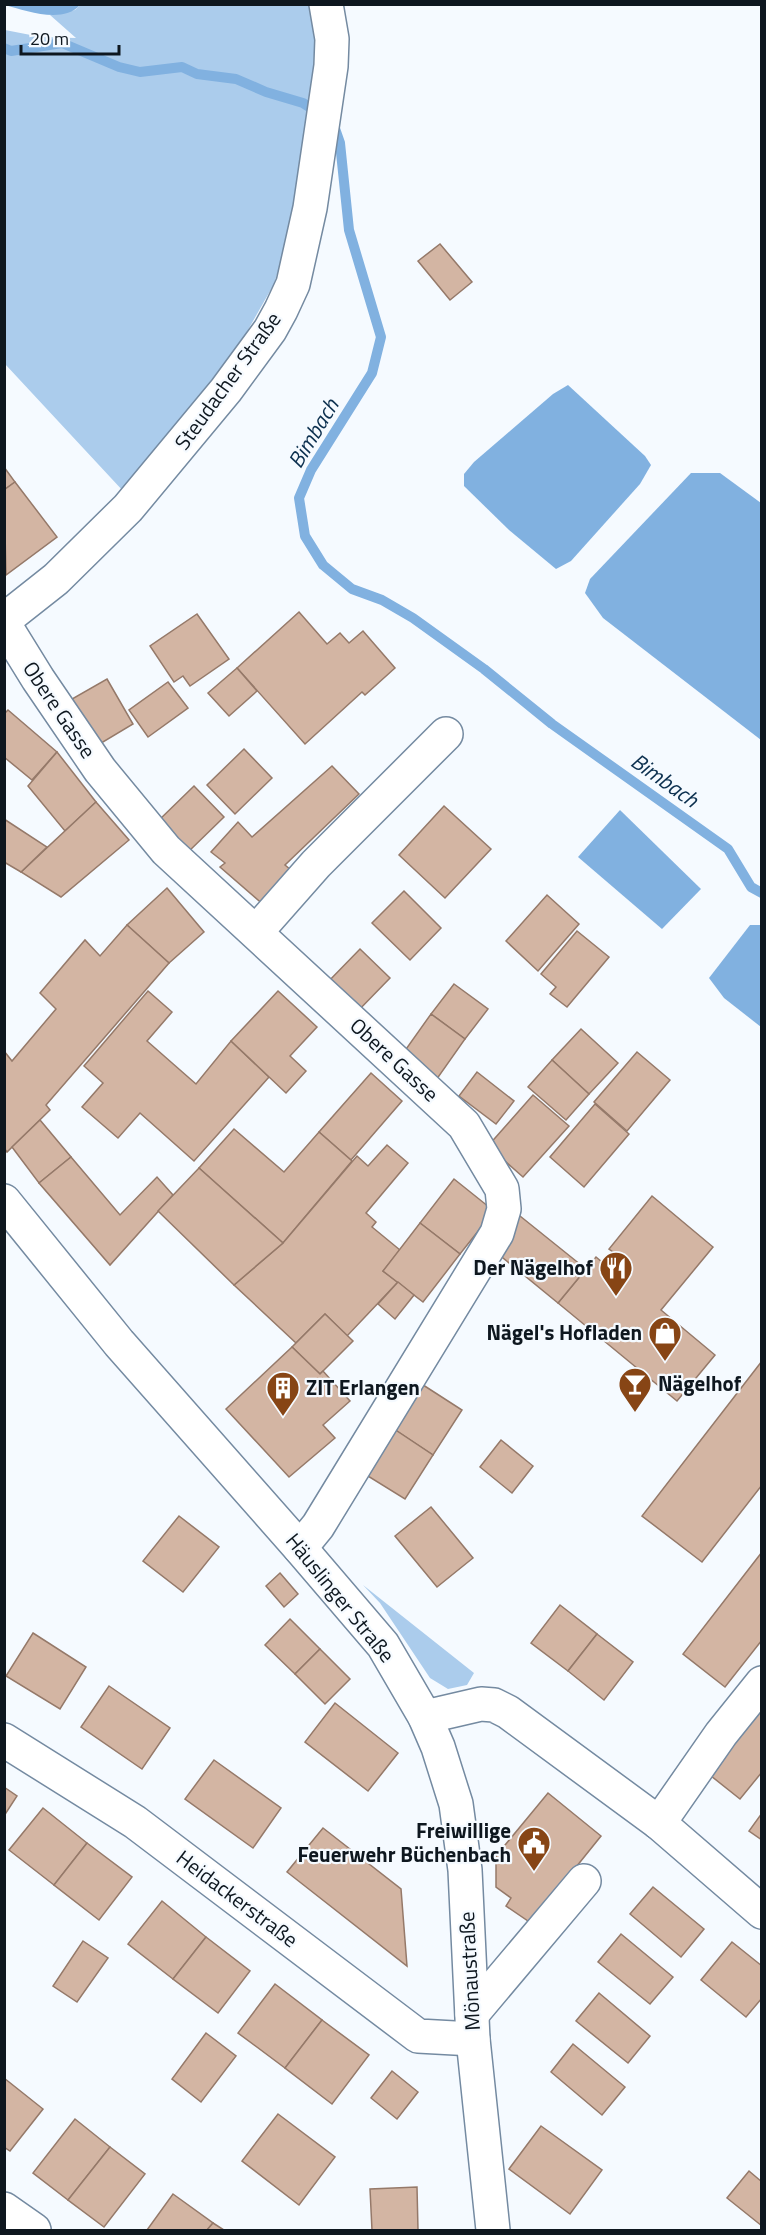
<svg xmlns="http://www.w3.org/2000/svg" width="766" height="2235" viewBox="0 0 766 2235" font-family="'Titillium Web',sans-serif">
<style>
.green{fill:#abccec}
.water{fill:#81b1e0}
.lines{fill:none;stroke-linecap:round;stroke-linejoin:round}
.stream{stroke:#81b1e0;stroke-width:10}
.building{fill:#d3b5a3;stroke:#957969;stroke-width:1.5}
.minor-casing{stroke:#748aa1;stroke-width:36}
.minor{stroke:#fff;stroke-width:33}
.labels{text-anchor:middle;stroke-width:4.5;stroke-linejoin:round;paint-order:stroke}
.street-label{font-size:21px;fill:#0e171f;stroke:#f5faff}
.poi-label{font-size:21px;font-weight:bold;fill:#0e171f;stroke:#f5faff;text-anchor:end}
.water-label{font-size:22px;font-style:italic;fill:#0c304f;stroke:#f5faff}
</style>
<rect width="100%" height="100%" fill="#f5faff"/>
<g class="green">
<polygon points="80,5 311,5 316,50 297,208 274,284 244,337 191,411 124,492 5,364 5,30 41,37 76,38 50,15 75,10"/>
<polygon points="363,1585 474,1673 467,1685 448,1689 430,1678 380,1603"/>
</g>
<g class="water">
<path d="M 5,5 L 5,4 L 80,5 C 63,24 26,11 5,5 Z"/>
<polygon points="568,385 645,456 651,465 640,484 571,561 556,569 509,530 464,486 464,474 474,462 553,394"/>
<polygon points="691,473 720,473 761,503 761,740 603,618 585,593 590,579"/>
<polygon points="620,810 701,889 662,929 578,857"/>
<polygon points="750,925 761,925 761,1027 724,998 709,978"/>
</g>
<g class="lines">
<g class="stream">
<polyline points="4,48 11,51 62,43 119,67 140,72 182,67 197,74 236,79 266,92 303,103 320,114"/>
<polyline points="333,123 340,143 349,230 381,337 372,373 311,470 299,498 305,536 323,565 352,589 382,600 413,618 484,669 552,724 728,849 751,887 762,893"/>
</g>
</g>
<g class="building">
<polygon points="440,244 472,282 450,300 418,261"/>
<polygon points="4,467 15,482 4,490"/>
<polygon points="15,482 57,537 6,575 4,490"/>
<polygon points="299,612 327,644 340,633 349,643 363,631 395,668 365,695 362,692 305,744 237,668"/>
<polygon points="197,614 229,659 190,686 183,676 174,682 150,646"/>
<polygon points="237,668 257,691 229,716 208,693"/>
<polygon points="107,679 133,724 98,745 72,699"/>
<polygon points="168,682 188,708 148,737 129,710"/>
<polygon points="8,710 57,752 32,780 4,757 4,714"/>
<polygon points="244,749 272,778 235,814 207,785"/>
<polygon points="57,752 96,802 65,831 28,786"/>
<polygon points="332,766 359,794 285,865 298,876 266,907 220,867 225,863 211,852 238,822 252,837"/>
<polygon points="194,786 224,817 185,855 155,824"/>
<polygon points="96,802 129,840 61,897 21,872"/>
<polygon points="444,806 491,849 445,898 399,855"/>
<polygon points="4,819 47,847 21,872 4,862"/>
<polygon points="167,888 204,932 169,963 127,925"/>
<polygon points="404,891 441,928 410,960 372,923"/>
<polygon points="547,895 579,924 538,971 506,941"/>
<polygon points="127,925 169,963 46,1105 50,1110 7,1152 4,1148 4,1051 12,1061 56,1009 40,993 85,940 100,956"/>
<polygon points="577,931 609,957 567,1007 550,994 556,987 541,974"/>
<polygon points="360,949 390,978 355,1014 325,985"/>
<polygon points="454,984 488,1009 465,1039 431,1014"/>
<polygon points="148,991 172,1012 147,1041 196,1084 231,1041 269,1077 194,1161 140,1113 118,1138 82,1107 103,1083 84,1066"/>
<polygon points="278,991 317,1027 290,1056 306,1071 286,1093 231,1041"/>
<polygon points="431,1014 465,1039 434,1083 399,1059"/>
<polygon points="581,1029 618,1063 589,1094 552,1060"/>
<polygon points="637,1052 670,1080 627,1131 594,1102"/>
<polygon points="552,1060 589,1094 566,1120 528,1087"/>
<polygon points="477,1072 514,1101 496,1124 459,1096"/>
<polygon points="371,1073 402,1101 351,1160 319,1132"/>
<polygon points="533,1095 569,1126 523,1177 488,1146"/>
<polygon points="595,1104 629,1134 584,1187 550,1157"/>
<polygon points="40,1120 71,1157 39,1183 12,1147"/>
<polygon points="234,1129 284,1172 319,1132 352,1161 283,1243 199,1168"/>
<polygon points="387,1145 408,1163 366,1213 376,1222 372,1227 400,1250 383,1271 398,1282 347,1336 325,1314 296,1343 234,1285 283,1243 357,1156 368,1166"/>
<polygon points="71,1157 120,1215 157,1177 173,1195 110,1265 39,1183"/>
<polygon points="199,1168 283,1243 234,1285 158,1211"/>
<polygon points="454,1179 494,1211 460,1254 420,1223"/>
<polygon points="652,1196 713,1247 661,1310 715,1355 677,1401 558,1303 596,1257 614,1272 624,1260 609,1249"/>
<polygon points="520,1216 586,1269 558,1303 492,1249"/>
<polygon points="420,1223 460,1254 423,1302 383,1271"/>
<polygon points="398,1282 414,1295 395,1319 378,1304"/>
<polygon points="325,1314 353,1341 320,1374 292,1347"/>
<polygon points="292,1347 320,1374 323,1371 350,1401 323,1425 335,1438 289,1477 226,1409"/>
<polygon points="762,1361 762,1485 702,1562 642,1516"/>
<polygon points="420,1383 462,1410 433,1455 391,1427"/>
<polygon points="391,1427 433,1455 405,1499 363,1473"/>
<polygon points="501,1440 533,1466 512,1493 480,1467"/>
<polygon points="431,1507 473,1558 437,1587 395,1536"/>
<polygon points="179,1516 219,1547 183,1592 143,1561"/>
<polygon points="762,1552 762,1640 725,1687 683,1654"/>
<polygon points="280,1573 298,1594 284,1607 266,1586"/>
<polygon points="560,1605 597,1634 568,1671 531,1643"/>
<polygon points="290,1619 320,1649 295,1674 265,1645"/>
<polygon points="33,1633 86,1667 60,1709 6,1676"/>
<polygon points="597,1634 633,1662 604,1700 568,1671"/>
<polygon points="320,1649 350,1679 325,1704 295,1674"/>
<polygon points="109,1686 170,1728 142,1769 81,1727"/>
<polygon points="762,1701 762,1772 740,1799 701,1768"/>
<polygon points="335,1703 398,1753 368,1791 305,1742"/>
<polygon points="214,1760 281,1808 253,1848 185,1799"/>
<polygon points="4,1787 17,1796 4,1816"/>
<polygon points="548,1793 601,1836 531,1923 506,1906 511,1898 496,1887 496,1856"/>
<polygon points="43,1808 87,1843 54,1885 9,1850"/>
<polygon points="762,1813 762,1840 749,1831"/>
<polygon points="323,1828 401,1889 407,1966 287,1872"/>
<polygon points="87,1843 132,1877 99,1920 54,1885"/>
<polygon points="653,1887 704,1929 681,1957 630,1914"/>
<polygon points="162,1901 206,1937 173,1979 128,1944"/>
<polygon points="621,1934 673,1977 650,2004 598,1962"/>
<polygon points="206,1937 250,1971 218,2013 173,1979"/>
<polygon points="83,1941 108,1958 77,2002 53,1986"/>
<polygon points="732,1942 762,1966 762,1998 746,2017 701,1980"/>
<polygon points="275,1984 322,2020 285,2068 238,2033"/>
<polygon points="599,1993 650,2036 628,2063 576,2021"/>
<polygon points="322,2020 369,2055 332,2104 285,2068"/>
<polygon points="206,2033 236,2056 201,2102 172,2079"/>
<polygon points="573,2044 625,2087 602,2115 551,2072"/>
<polygon points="392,2071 418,2092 397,2119 371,2098"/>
<polygon points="4,2078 43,2109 10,2151 4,2147"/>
<polygon points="278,2114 335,2157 299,2205 242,2161"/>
<polygon points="75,2119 110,2147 68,2200 33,2173"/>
<polygon points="541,2126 602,2170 570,2214 509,2169"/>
<polygon points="110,2147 145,2174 104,2227 68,2200"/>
<polygon points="749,2171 762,2182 762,2226 727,2198"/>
<polygon points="417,2187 418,2230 372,2230 370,2189"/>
<polygon points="173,2194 213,2223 207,2230 147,2230"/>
<polygon points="213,2223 224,2230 207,2230"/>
</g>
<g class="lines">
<defs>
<g id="minor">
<polyline points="4,620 56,579 128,508 226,390 270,330 281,310 293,284 310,208 331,66 332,39 326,4"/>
<polyline points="4,624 38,679 100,770 166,850 464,1125 502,1189 504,1209 497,1233 318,1526 300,1548"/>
<polyline points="256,932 316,864 446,734"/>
<polyline points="4,1201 119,1343 300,1548 383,1645 425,1717 438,1747 456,1804 465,1870 473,2039 493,2230"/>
<polyline points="425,1717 481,1704 494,1705 508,1712 659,1823 762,1912"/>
<polyline points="4,1740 135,1822 418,2036 473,2039"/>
<polyline points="659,1823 721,1734 762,1683"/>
<polyline points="472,2014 584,1881"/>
<polyline points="4,2209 34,2230"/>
</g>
</defs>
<use href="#minor" class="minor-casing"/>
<use href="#minor" class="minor"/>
</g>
<defs>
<symbol id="restaurant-pin" viewBox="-11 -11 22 30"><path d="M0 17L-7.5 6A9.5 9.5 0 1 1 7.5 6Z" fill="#874515" stroke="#f5faff"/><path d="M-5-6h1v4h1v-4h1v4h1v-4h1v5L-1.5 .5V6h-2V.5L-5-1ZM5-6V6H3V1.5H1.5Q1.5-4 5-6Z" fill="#fff"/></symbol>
<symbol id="shop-pin" viewBox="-11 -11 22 30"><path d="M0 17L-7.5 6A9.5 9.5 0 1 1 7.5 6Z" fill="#874515" stroke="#f5faff"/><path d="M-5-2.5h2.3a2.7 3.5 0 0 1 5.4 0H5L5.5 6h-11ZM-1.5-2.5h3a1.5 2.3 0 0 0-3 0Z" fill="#fff"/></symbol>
<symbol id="bar-pin" viewBox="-11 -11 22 30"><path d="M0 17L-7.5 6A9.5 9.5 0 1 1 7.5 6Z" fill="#874515" stroke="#f5faff"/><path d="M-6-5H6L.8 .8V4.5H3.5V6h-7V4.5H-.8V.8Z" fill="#fff"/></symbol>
<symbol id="building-pin" viewBox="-11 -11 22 30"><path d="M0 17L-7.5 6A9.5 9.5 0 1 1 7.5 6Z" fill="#874515" stroke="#f5faff"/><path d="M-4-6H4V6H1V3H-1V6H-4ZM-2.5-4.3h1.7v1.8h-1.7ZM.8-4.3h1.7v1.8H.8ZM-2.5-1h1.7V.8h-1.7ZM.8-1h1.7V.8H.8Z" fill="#fff"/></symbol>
<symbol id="civic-pin" viewBox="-11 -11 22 30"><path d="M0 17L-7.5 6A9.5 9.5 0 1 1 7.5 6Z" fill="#874515" stroke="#f5faff"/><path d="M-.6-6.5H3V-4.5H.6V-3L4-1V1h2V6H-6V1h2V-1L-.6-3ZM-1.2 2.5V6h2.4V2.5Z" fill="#fff"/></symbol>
</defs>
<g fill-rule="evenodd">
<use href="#restaurant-pin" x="597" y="1249" width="38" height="52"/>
<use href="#shop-pin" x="646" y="1314" width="38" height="52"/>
<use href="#bar-pin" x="616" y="1365" width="38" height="52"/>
<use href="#building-pin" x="264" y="1369" width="38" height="52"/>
<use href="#civic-pin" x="515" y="1824" width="38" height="52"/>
</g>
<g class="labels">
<g class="street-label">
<text transform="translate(228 381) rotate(-54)" y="7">Steudacher Straße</text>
<text transform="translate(59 710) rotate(56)" y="7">Obere Gasse</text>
<text transform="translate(394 1060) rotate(43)" y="7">Obere Gasse</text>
<text transform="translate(340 1598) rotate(51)" y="7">Häuslinger Straße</text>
<text transform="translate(237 1899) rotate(37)" y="7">Heidackerstraße</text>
<text transform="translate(470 1971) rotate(-93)" y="7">Mönaustraße</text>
</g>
<g class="poi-label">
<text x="593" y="1275">Der Nägelhof</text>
<text x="642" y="1340">Nägel's Hofladen</text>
<text x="658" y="1391" text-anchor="start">Nägelhof</text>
<text x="306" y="1395" text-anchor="start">ZIT Erlangen</text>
<text x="511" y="1838">Freiwillige<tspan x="511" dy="24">Feuerwehr Büchenbach</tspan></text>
</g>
<g class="water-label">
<text transform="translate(313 433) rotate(-59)" y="8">Bimbach</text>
<text transform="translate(665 780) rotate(35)" y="8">Bimbach</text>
</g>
</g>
<rect width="766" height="2235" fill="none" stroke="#0e171f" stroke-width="12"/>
<path d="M21 45v9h98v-9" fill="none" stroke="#0e171f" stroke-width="3"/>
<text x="30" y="45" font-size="18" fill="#0e171f" stroke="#f5faff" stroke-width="4.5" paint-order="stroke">20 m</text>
</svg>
